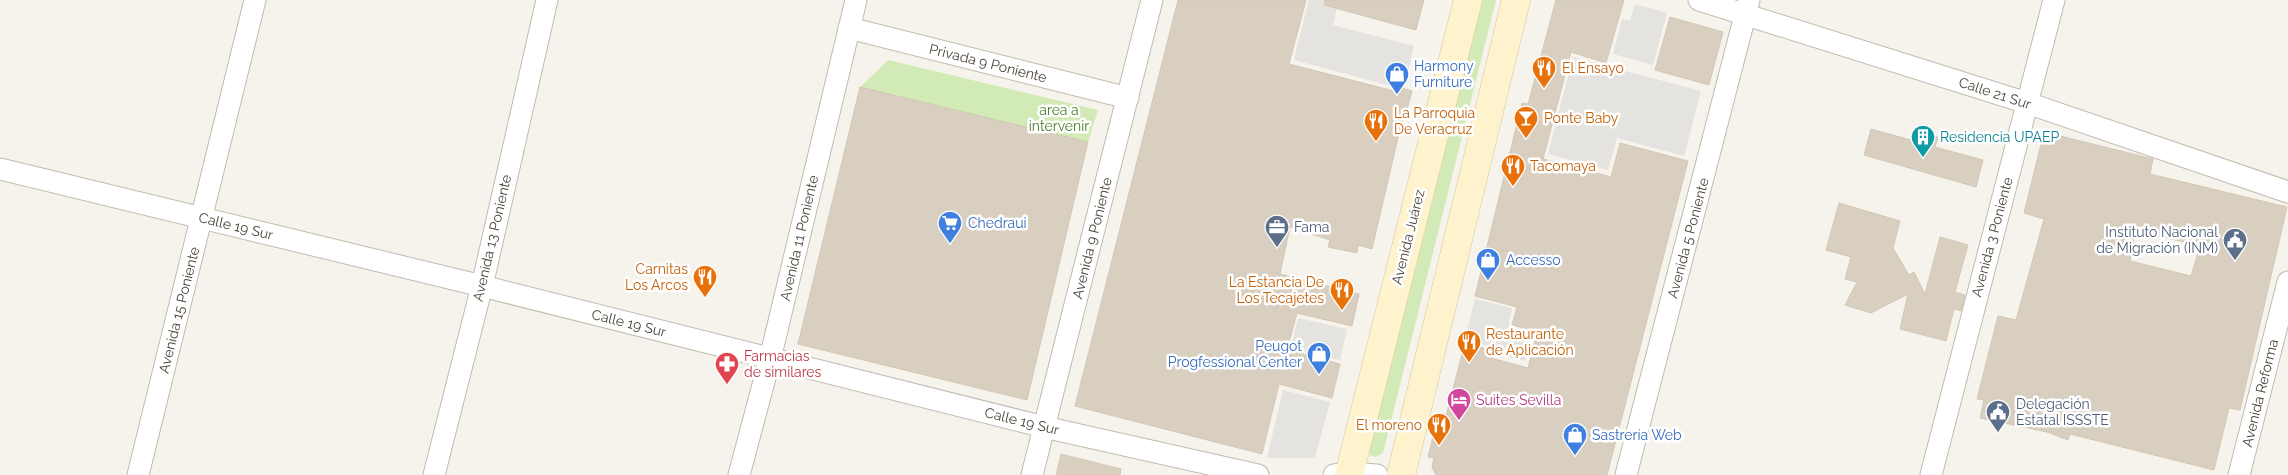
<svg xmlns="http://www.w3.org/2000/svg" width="2288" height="475" viewBox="0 0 2288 475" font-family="Raleway,sans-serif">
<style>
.green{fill:#d2eab5}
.parking{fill:#e5e3e0}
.building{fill:#d8cfc1;stroke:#d3c7b4;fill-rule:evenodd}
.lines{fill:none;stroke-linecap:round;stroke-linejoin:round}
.street-casing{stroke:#c2bbae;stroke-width:23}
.secondary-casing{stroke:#d6c79b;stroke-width:29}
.street{stroke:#fff;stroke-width:21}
.secondary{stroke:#fff3cd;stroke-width:28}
.labels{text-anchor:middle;stroke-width:5;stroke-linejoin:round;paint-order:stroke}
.street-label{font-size:14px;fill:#4b4439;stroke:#fff}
.shop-label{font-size:14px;fill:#366cbe;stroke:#fff;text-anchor:start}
.food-label{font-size:14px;fill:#c56008;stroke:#fff;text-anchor:start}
.park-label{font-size:14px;fill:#4a7f2a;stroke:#fff}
.culture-label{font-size:14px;fill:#0d838f;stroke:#fff;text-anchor:start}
.service-label{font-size:14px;fill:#4e5e75;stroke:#fff;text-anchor:start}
.health-label{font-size:14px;fill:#be3a42;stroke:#fff;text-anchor:start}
.hotel-label{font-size:14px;fill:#b23c85;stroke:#fff;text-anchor:start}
</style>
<rect width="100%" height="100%" fill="#f6f3ec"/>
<g class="green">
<polygon points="1482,0 1496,0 1383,453 1375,457 1370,455 1369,449"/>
<polygon points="888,60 1098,110 1088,142 860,87"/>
</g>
<g class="parking">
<polygon points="1309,0 1339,0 1333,25 1414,46 1408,72 1395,69 1391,86 1294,60"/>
<polygon points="1635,4 1667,13 1653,65 1613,54 1622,19 1630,21"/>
<polygon points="1573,57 1701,91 1684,156 1617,138 1608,170 1548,154"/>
<polygon points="1475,299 1512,308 1508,328 1532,334 1525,361 1498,354 1499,349 1465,340"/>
<polygon points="1298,318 1347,329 1340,360 1291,348"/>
<polygon points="1283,390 1330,402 1315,458 1267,458"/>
</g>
<g class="building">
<polygon points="1178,0 1306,0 1289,64 1394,91 1395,86 1412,91 1406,113 1404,112 1372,249 1358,245 1357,253 1328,247 1330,240 1290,227 1280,274 1359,294 1352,326 1297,313 1287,350 1340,364 1332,398 1279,384 1262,454 1075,406"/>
<polygon points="1325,0 1424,0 1416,30 1324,5"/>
<polygon points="1556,0 1624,0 1606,63 1571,52 1543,159 1611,177 1620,143 1688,161 1607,475 1436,475 1432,467 1434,458 1428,457 1435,429 1442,431 1465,343 1493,351 1491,358 1528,368 1537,332 1512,325 1517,307 1475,296 1522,103 1528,104"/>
<polygon points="1670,17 1723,32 1709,85 1655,70"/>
<polygon points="860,87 1088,142 1027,400 798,344"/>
<polygon points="1871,129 1918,142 1921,132 1938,137 1935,147 1983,160 1976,187 1864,155"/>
<path d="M 2044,132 L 2153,159 L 2150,174 L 2287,207 L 2240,410 L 2229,408 L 2214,470 L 2070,434 L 2068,440 L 2047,432 L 1980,418 L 1984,400 L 1977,399 L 1998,316 L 2016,320 L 2044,219 L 2024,213 ZM 2136,230 L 2200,246 L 2191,276 L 2130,261 Z"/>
<polygon points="1839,203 1900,221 1893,248 1909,275 1914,272 1925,294 1940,237 1968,245 1955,292 1965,295 1961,311 1954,309 1946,341 1900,329 1908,294 1871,313 1845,305 1857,282 1845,279 1851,257 1826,250"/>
<polygon points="1061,454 1121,469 1120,475 1056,475"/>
</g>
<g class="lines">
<defs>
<g id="street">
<polyline points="1699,0 2027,103 2288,192"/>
<polyline points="849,28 1128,98"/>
<polyline points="0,169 482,286 1044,427 1258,475"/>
<polyline points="138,475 255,0"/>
<polyline points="434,475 482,286 547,0"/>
<polyline points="739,475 770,359 856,0"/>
<polyline points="1032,475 1152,0"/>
<polyline points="1334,475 1349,473 1377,475"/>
<polyline points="1626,475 1749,0"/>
<polyline points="1931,475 2054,0"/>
<polyline points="2239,475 2288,282"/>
</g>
<g id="secondary">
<polyline points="1349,475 1468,0"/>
<polyline points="1401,475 1516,0"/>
</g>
</defs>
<use href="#street" class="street-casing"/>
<use href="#secondary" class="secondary-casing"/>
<use href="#street" class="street"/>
<use href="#secondary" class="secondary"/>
</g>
<defs>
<symbol id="restaurant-pin" viewBox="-11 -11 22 30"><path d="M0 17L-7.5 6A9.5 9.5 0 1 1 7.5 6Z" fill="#e8710a" stroke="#fff"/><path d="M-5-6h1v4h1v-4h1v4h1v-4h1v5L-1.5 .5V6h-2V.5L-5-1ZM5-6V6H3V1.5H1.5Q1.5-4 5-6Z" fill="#fff"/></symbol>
<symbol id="shop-pin" viewBox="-11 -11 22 30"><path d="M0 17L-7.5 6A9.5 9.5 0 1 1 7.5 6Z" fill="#3f7fe0" stroke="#fff"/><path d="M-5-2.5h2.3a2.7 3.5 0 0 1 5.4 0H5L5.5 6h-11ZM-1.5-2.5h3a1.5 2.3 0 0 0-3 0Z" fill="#fff"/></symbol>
<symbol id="bar-pin" viewBox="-11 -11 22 30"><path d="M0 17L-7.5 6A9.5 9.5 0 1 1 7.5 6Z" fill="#e8710a" stroke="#fff"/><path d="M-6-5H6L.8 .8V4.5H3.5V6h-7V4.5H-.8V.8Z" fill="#fff"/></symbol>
<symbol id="building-pin" viewBox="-11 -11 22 30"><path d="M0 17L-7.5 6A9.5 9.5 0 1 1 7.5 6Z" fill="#0f9aa8" stroke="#fff"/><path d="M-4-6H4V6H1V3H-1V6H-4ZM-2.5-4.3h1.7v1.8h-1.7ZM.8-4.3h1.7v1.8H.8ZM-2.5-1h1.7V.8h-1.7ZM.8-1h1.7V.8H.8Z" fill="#fff"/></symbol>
<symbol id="supermarket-pin" viewBox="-11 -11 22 30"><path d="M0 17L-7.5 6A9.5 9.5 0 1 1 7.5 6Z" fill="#3f7fe0" stroke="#fff"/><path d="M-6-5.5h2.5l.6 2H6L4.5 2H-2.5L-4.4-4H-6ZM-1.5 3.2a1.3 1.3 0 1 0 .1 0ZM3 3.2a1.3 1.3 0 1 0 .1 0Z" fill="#fff"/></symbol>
<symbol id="office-pin" viewBox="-11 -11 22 30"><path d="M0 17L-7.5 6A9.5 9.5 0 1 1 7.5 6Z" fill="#5c6f8a" stroke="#fff"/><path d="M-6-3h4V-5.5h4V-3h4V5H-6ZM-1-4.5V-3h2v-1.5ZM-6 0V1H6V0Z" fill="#fff"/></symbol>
<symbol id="civic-pin" viewBox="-11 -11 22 30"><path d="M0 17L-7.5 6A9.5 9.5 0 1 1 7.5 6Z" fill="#5c6f8a" stroke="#fff"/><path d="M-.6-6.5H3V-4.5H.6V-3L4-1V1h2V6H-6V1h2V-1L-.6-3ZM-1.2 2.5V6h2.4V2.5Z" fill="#fff"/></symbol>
<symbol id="pharmacy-pin" viewBox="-11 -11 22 30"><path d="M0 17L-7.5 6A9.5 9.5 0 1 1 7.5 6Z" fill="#e0444e" stroke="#fff"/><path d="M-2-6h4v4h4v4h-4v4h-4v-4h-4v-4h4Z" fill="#fff"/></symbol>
<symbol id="hotel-pin" viewBox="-11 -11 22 30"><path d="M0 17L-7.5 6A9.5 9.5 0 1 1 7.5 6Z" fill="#d1479c" stroke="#fff"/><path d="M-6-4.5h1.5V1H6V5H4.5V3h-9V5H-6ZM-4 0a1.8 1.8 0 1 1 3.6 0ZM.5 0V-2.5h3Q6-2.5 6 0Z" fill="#fff"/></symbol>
</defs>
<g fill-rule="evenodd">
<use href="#restaurant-pin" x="1530" y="54" width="28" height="38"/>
<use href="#shop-pin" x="1383" y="60" width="28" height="38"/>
<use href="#bar-pin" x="1512" y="104" width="28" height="38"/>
<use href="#restaurant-pin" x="1362" y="107" width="28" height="38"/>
<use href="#building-pin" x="1909" y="123" width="28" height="38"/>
<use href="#restaurant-pin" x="1499" y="152" width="28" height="38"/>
<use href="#supermarket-pin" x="936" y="209" width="28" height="38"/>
<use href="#office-pin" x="1263" y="213" width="28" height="38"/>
<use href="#civic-pin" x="2221" y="226" width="28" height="38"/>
<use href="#shop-pin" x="1474" y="246" width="28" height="38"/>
<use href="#restaurant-pin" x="691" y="263" width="28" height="38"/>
<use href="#restaurant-pin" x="1328" y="276" width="28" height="38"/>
<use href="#restaurant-pin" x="1455" y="328" width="28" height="38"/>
<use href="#shop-pin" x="1305" y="340" width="28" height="38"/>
<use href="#pharmacy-pin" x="713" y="350" width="28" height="38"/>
<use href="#hotel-pin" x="1445" y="386" width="28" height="38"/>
<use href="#civic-pin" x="1984" y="398" width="28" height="38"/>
<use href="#restaurant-pin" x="1425" y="411" width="28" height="38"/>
<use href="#shop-pin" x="1561" y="421" width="28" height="38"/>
</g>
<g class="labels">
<g class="street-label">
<text transform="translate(988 63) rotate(14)" y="5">Privada 9 Poniente</text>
<text transform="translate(1995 93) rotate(18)" y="5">Calle 21 Sur</text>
<text transform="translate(236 226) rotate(14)" y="5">Calle 19 Sur</text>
<text transform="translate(1408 237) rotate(-76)" y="5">Avenida Juárez</text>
<text transform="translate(1992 237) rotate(-75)" y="5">Avenida 3 Poniente</text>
<text transform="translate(492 238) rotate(-77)" y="5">Avenida 13 Poniente</text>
<text transform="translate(799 238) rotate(-77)" y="5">Avenida 11 Poniente</text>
<text transform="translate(1092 238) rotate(-76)" y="5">Avenida 9 Poniente</text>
<text transform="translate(1688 238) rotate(-75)" y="5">Avenida 5 Poniente</text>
<text transform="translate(179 310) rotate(-76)" y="5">Avenida 15 Poniente</text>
<text transform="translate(629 323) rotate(14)" y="5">Calle 19 Sur</text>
<text transform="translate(2260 393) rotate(-76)" y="5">Avenida Reforma</text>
<text transform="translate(1022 421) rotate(14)" y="5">Calle 19 Sur</text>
</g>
<g class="shop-label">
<text x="1414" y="71">Harmony<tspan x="1414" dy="16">Furniture</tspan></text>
<text x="968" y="228">Chedraui</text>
<text x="1506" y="265">Accesso</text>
<text x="1302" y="351" text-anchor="end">Peugot<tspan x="1302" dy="16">Progfessional Center</tspan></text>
<text x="1592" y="440">Sastrería Web</text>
</g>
<g class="food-label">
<text x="1562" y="73">El Ensayo</text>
<text x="1394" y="118">La Parroquia<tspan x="1394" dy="16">De Veracruz</tspan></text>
<text x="1544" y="123">Ponte Baby</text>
<text x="1530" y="171">Tacomaya</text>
<text x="688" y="274" text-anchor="end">Carnitas<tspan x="688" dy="16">Los Arcos</tspan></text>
<text x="1324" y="287" text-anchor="end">La Estancia De<tspan x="1324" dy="16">Los Tecajetes</tspan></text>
<text x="1486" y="339">Restaurante<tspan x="1486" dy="16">de Aplicación</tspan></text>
<text x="1422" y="430" text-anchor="end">El moreno</text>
</g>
<g class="park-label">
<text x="1059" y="115">area a<tspan x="1059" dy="16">intervenir</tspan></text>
</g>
<g class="culture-label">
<text x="1940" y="142">Residencia UPAEP</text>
</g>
<g class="service-label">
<text x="1294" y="232">Fama</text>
<text x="2218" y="237" text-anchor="end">Instituto Nacional<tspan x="2218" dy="16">de Migración (INM)</tspan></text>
<text x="2016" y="409">Delegación<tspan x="2016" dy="16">Estatal ISSSTE</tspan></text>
</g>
<g class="health-label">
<text x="744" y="361">Farmacias<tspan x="744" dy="16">de similares</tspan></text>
</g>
<g class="hotel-label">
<text x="1476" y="405">Suites Sevilla</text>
</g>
</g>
</svg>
